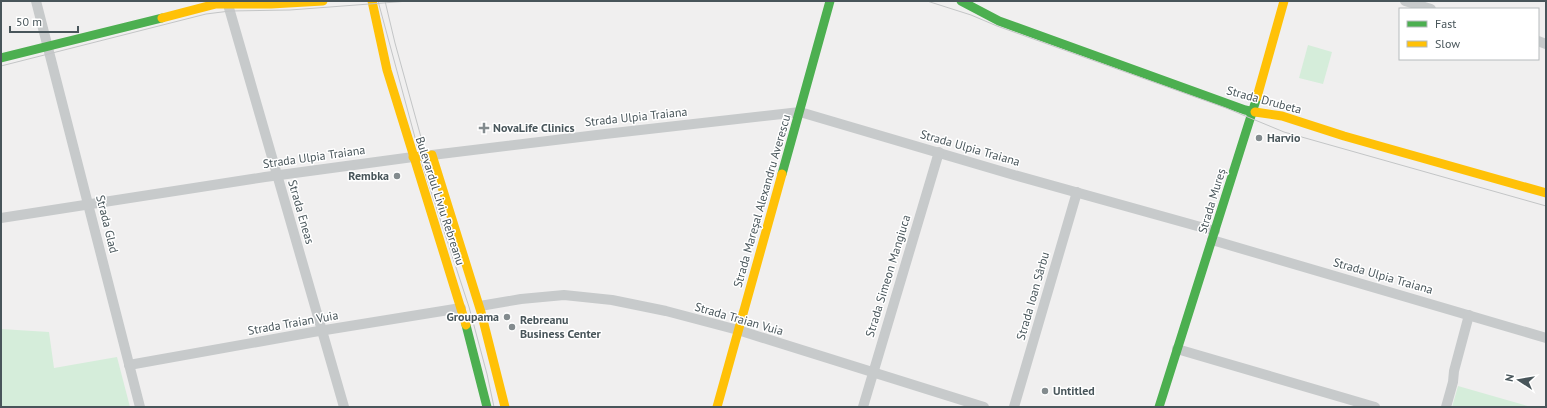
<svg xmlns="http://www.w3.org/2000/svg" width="1547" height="408" viewBox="0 0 1547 408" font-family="'PT Sans',sans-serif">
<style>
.green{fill:#d5edda}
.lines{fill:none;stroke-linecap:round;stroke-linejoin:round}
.street{stroke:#c7cacb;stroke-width:10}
.fast{stroke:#4caf50;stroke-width:9}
.slow{stroke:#ffc107;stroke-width:9}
.tram{stroke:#c3c5c6;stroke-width:1}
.poi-dot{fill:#838b8e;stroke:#fff;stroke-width:1.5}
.labels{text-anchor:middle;stroke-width:3;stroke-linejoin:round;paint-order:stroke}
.street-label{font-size:12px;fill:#48555a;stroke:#fff}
.poi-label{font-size:12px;font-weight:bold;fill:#48555a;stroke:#fff;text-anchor:start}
</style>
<rect width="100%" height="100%" fill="#f0efef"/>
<g class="green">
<polygon points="1308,45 1332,52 1323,84 1299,78"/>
<polygon points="1,329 49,332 54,368 117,357 130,407 1,407"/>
<polygon points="1458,386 1531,407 1452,407"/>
</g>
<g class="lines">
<g class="street">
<polyline points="36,1 140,407"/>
<polyline points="227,1 344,407"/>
<polyline points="1405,1 1431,9"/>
<polyline points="1538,41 1546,44"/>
<polyline points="432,155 605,134 800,112 1014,175 1215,231"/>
<polyline points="1,218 265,177 413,157"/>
<polyline points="1212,240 1546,338"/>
<polyline points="480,306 521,299 564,295 612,300 666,311 738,330 984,407"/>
<polyline points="1177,349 1375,407"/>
<polyline points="129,365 313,332 461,308"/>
<polyline points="863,407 939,152"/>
<polyline points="1014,407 1077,192"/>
<polyline points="1446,407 1453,382 1454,371 1469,315"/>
</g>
<g class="fast">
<polyline points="961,1 999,21 1245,110 1255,112"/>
<polyline points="1,58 162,18"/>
<polyline points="782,174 830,1"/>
<polyline points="466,325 487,407"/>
<polyline points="1159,407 1257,97"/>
</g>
<g class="slow">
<polyline points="372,1 387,70 466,325"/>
<polyline points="162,18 216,4 271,4 323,1"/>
<polyline points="1257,97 1284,1"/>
<polyline points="1255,112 1282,116 1344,136 1546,193"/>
<polyline points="413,157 432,155 481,312 505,407"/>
<polyline points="717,407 782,174"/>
</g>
<g class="tram">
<polyline points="378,1 423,167 469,307 487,374 494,407"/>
<polyline points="385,1 395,43 432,177"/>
<polyline points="927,1 971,15 997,26 1226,108 1284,132 1546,206"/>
<polyline points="1,66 206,14 230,11 290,10 409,1"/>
</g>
</g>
<g class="poi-dot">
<path d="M482 122h4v4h4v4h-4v4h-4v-4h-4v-4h4z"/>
<circle cx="1259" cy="138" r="4"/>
<circle cx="397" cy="176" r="4"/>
<circle cx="507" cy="317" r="4"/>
<circle cx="512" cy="327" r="4"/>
<circle cx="1045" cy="391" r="4"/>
</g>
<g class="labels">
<g class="street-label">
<text transform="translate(1264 100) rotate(15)" y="4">Strada Drubeta</text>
<text transform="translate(636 117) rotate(-6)" y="4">Strada Ulpia Traiana</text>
<text transform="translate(970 148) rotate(16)" y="4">Strada Ulpia Traiana</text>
<text transform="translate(314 157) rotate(-8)" y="4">Strada Ulpia Traiana</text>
<text transform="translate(440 201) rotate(72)" y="4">Bulevardul Liviu Rebreanu</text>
<text transform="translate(762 201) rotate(-74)" y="4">Strada Mareșal Alexandru Averescu</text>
<text transform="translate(1212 201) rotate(-73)" y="4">Strada Mureș</text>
<text transform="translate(301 212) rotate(74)" y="4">Strada Eneas</text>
<text transform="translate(107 224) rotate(76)" y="4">Strada Glad</text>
<text transform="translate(888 276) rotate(-73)" y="4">Strada Simeon Mangiuca</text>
<text transform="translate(1383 276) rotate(16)" y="4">Strada Ulpia Traiana</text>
<text transform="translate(1033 296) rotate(-74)" y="4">Strada Ioan Sârbu</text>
<text transform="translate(739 319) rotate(16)" y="4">Strada Traian Vuia</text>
<text transform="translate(293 323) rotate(-10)" y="4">Strada Traian Vuia</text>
</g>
<g class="poi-label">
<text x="493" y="132">NovaLife Clinics</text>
<text x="1267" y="142">Harvio</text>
<text x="389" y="180" text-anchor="end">Rembka</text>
<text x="499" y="321" text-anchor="end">Groupama</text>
<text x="520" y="324">Rebreanu<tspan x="520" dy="14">Business Center</tspan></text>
<text x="1053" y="395">Untitled</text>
</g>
</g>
<rect width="1547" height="408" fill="none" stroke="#48555a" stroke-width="4"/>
<rect x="1399" y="8" width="140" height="52" fill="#ffffff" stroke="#b6bbbd"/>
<rect x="1407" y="21" width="20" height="6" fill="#4caf50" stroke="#b6bbbd"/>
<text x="1435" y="28" font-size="12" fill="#48555a">Fast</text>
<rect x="1407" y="41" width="20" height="6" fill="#ffc107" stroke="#b6bbbd"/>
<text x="1435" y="48" font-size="12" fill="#48555a">Slow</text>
<g transform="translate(1519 380) rotate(282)" stroke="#ffffff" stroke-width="3" paint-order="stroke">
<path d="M0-3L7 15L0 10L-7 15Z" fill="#48555a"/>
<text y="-6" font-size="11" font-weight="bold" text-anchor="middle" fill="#48555a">N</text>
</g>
<path d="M10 26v6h68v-6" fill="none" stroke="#48555a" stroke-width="2"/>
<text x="16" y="26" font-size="12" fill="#48555a" stroke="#ffffff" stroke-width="3" paint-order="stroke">50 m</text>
</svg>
